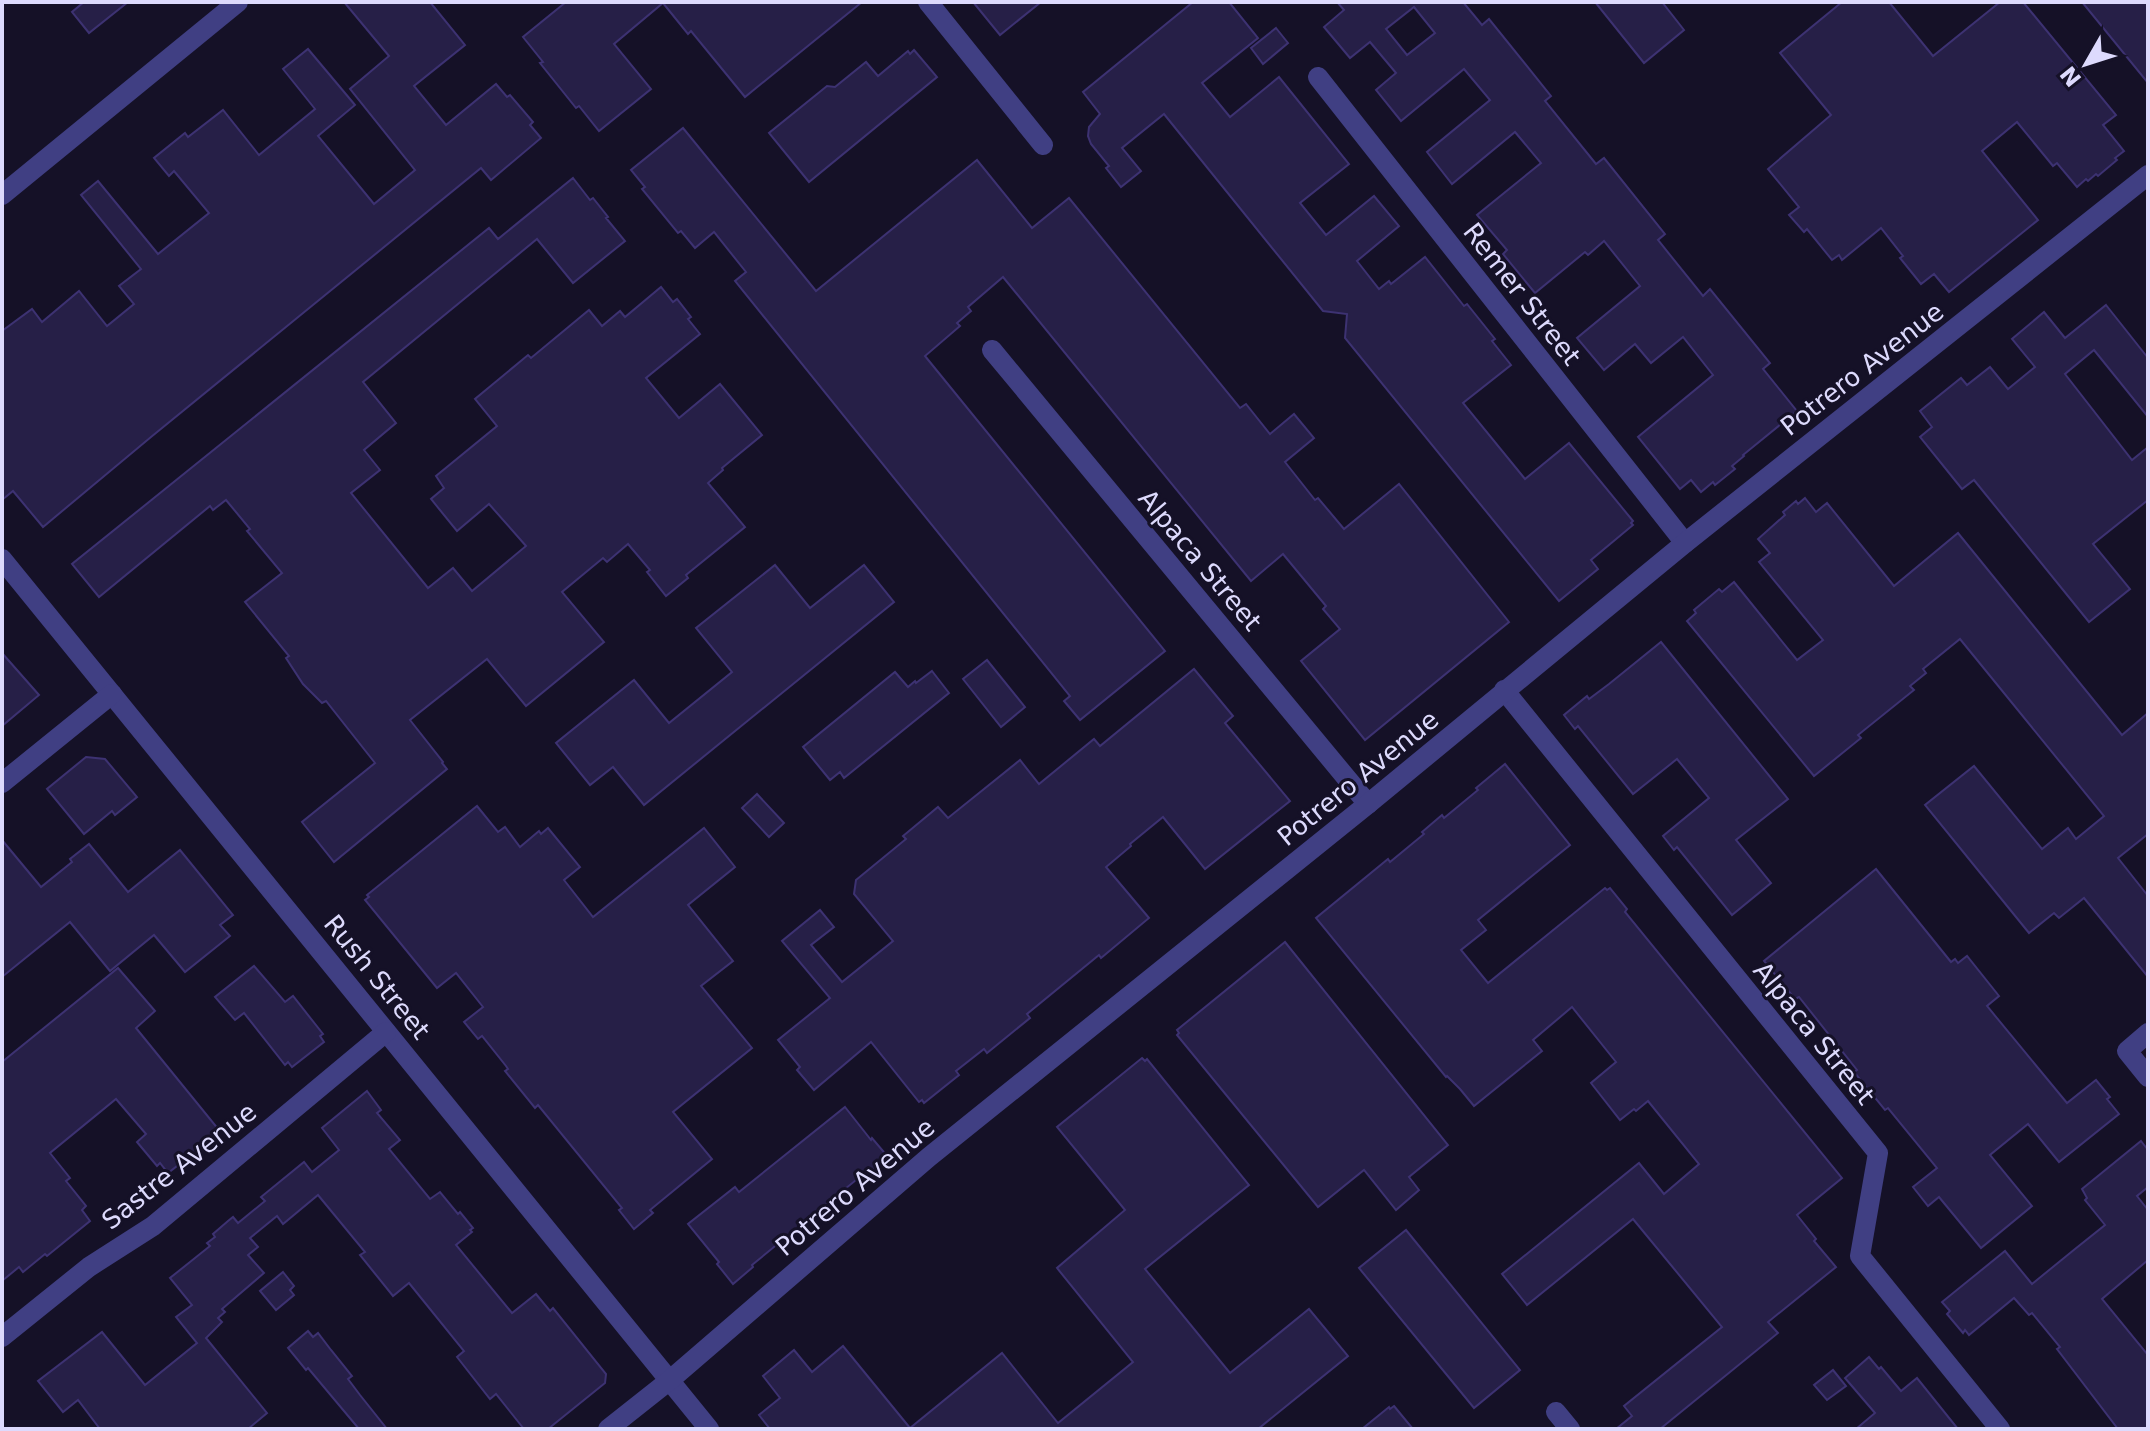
<svg xmlns="http://www.w3.org/2000/svg" width="2150" height="1431" viewBox="0 0 2150 1431" font-family="'DejaVu Sans',sans-serif">
<style>
.building{fill:#261f47;stroke:#3d3272;stroke-width:2;fill-rule:evenodd}
.lines{fill:none;stroke-linecap:round;stroke-linejoin:round}
.minor{stroke:#403f83;stroke-width:20}
.labels{text-anchor:middle;stroke-width:6;stroke-linejoin:round;paint-order:stroke}
.street-label{font-size:26px;fill:#dddafd;stroke:#151127}
</style>
<rect width="100%" height="100%" fill="#151127"/>
<g class="building">
<polygon points="84,2 128,2 89,33 72,12"/>
<polygon points="344,2 430,2 465,45 414,86 446,125 496,84 507,97 510,95 533,122 530,125 541,138 491,180 481,168 151,437 43,527 13,491 2,500 2,331 32,309 42,322 79,291 107,326 134,304 119,286 141,269 81,195 98,181 158,254 209,213 174,171 169,176 154,158 185,133 188,137 223,110 259,155 315,109 283,69 308,49 355,105 318,136 374,204 415,170 350,89 389,56"/>
<polygon points="566,2 862,2 745,97 691,31 688,34 663,3 614,44 651,89 599,131 579,106 576,108 540,63 543,62 523,37"/>
<polygon points="973,2 1041,2 1000,35"/>
<polygon points="1193,2 1229,2 1258,38 1202,83 1230,117 1279,77 1349,164 1300,203 1326,235 1374,196 1399,226 1357,261 1379,289 1389,281 1391,284 1425,257 1464,306 1467,304 1495,339 1492,341 1511,365 1463,403 1525,479 1569,443 1633,521 1631,523 1633,525 1591,560 1598,569 1559,601 1345,338 1347,314 1323,311 1164,114 1122,148 1141,171 1121,187 1106,168 1109,166 1091,144 1088,136 1089,127 1100,114 1083,92"/>
<path d="M 1337,2 L 1463,2 L 1482,25 L 1489,19 L 1551,96 L 1545,101 L 1596,164 L 1604,158 L 1665,234 L 1658,240 L 1703,296 L 1710,289 L 1770,363 L 1763,369 L 1797,411 L 1743,455 L 1744,456 L 1732,466 L 1735,469 L 1715,485 L 1713,482 L 1701,492 L 1691,480 L 1680,489 L 1638,437 L 1713,375 L 1683,337 L 1651,363 L 1635,344 L 1604,370 L 1577,338 L 1640,286 L 1604,241 L 1588,255 L 1585,252 L 1535,293 L 1503,254 L 1507,250 L 1477,215 L 1541,163 L 1515,132 L 1452,184 L 1427,152 L 1490,100 L 1464,69 L 1401,121 L 1376,90 L 1396,73 L 1370,42 L 1350,58 L 1324,27 L 1344,10 ZM 1414,7 L 1435,33 L 1407,55 L 1386,29 Z"/>
<polygon points="1595,2 1662,2 1684,30 1644,63"/>
<polygon points="1842,2 1889,2 1933,56 2000,2 2023,2 2116,115 2103,125 2124,151 2115,158 2117,160 2098,176 2096,174 2088,181 2086,179 2077,187 2057,163 2053,166 2017,122 1982,151 2038,220 1949,292 1934,274 1921,284 1900,258 1903,256 1881,228 1842,260 1839,255 1832,260 1807,229 1804,232 1789,215 1799,207 1768,169 1831,115 1780,53"/>
<polygon points="2082,2 2148,2 2148,83"/>
<polygon points="1276,28 1288,43 1263,64 1251,48"/>
<polygon points="914,50 937,77 809,182 769,133 827,86 835,87 866,62 878,76 908,51 910,54"/>
<polygon points="683,128 816,291 977,160 1032,228 1069,198 1240,408 1246,404 1270,434 1294,414 1314,438 1285,462 1315,500 1318,498 1344,529 1399,484 1509,622 1365,740 1301,661 1340,629 1323,609 1326,606 1283,554 1251,581 1003,277 968,307 971,311 957,323 960,326 925,356 1165,651 1080,720 1064,701 1070,696 735,281 746,272 714,232 695,248 681,231 678,233 642,189 645,187 631,170"/>
<polygon points="573,178 590,200 593,198 608,217 606,218 625,241 573,283 537,239 363,382 396,423 364,450 380,470 351,493 428,588 453,568 472,591 526,546 489,504 457,531 431,499 444,488 436,476 497,426 475,399 528,355 531,358 589,310 602,326 620,311 625,317 661,287 673,302 677,299 691,317 688,319 700,334 646,378 679,418 720,384 762,435 722,468 723,470 708,483 745,527 686,575 688,578 666,596 647,572 650,570 628,544 607,562 603,558 562,592 604,642 526,706 487,659 410,720 443,762 442,763 447,769 334,862 302,822 375,763 326,701 322,703 303,684 286,658 289,656 245,602 282,573 247,531 250,529 226,500 213,510 210,506 99,597 72,564 489,228 498,239"/>
<polygon points="2106,305 2148,358 2148,417 2094,350 2065,374 2132,460 2148,447 2148,500 2093,544 2130,589 2089,622 1974,480 1962,489 1920,437 1932,427 1920,411 1961,378 1967,385 1990,367 2008,389 2035,367 2012,339 2044,312 2065,338"/>
<polygon points="1805,498 1816,512 1827,503 1894,586 1958,533 2122,735 2148,713 2148,834 2118,858 2148,896 2148,977 2084,898 2059,918 2054,913 2029,933 1925,805 1974,766 2042,849 2068,828 2076,839 2104,816 1960,639 1923,669 1926,673 1910,686 1914,690 1858,735 1861,738 1814,776 1687,621 1696,613 1694,610 1719,589 1722,592 1734,582 1797,660 1823,640 1759,562 1770,553 1758,539 1785,515 1783,512 1796,501 1798,504"/>
<polygon points="775,565 810,608 864,565 894,602 644,805 613,767 590,785 556,743 634,680 669,723 732,672 696,628"/>
<polygon points="1661,642 1788,799 1736,840 1771,883 1732,915 1677,847 1674,850 1663,836 1709,798 1677,759 1633,794 1578,726 1575,729 1564,715 1587,696 1589,699 1609,684"/>
<polygon points="2,653 39,695 2,726"/>
<polygon points="987,660 1025,707 1001,727 963,679"/>
<polygon points="1194,669 1233,716 1225,723 1290,801 1205,869 1163,817 1130,844 1131,846 1106,867 1149,918 1101,958 1099,955 1027,1014 1030,1018 987,1053 984,1049 956,1071 959,1075 924,1103 922,1100 919,1102 871,1042 814,1090 797,1070 800,1067 778,1040 830,998 782,941 820,910 834,927 811,945 842,982 893,941 854,894 856,880 906,839 903,836 938,807 948,818 1020,760 1039,784 1094,739 1100,746"/>
<polygon points="932,671 949,693 844,778 840,772 830,780 803,747 895,672 908,687 915,681 916,683"/>
<polygon points="86,757 105,759 137,797 115,815 112,811 84,834 47,789"/>
<polygon points="1505,764 1570,845 1478,920 1486,930 1461,950 1488,983 1605,888 1607,890 1610,888 1627,909 1625,912 1842,1178 1797,1215 1816,1239 1814,1241 1836,1267 1768,1322 1778,1333 1660,1429 1616,1429 1632,1416 1624,1406 1722,1327 1633,1219 1527,1305 1502,1274 1639,1163 1664,1194 1699,1164 1648,1101 1636,1111 1634,1109 1620,1120 1591,1083 1616,1062 1572,1007 1533,1040 1542,1051 1474,1106 1460,1089 1447,1076 1446,1077 1316,918 1388,859 1390,862 1424,834 1422,832 1442,815 1444,818 1478,790 1476,788"/>
<polygon points="757,794 784,823 769,837 742,808"/>
<polygon points="477,806 498,832 505,827 520,847 539,831 541,834 548,828 580,867 564,880 593,917 704,828 735,867 688,905 733,961 701,986 752,1048 673,1112 712,1159 650,1210 653,1213 634,1229 619,1210 622,1208 538,1105 535,1108 505,1071 508,1069 506,1066 482,1036 478,1039 464,1022 483,1007 456,973 437,988 365,900 369,897 367,895"/>
<polygon points="2,840 41,887 72,862 70,859 89,844 128,892 180,850 233,915 220,925 230,936 185,972 154,935 110,971 70,922 2,977"/>
<polygon points="1876,869 1951,962 1955,959 1958,963 1967,956 1999,996 1987,1006 2067,1103 2096,1080 2110,1097 2107,1099 2119,1114 2059,1162 2028,1124 1990,1155 2032,1206 1981,1248 1939,1197 1928,1206 1913,1187 1937,1168 1888,1108 1885,1110 1854,1072 1857,1070 1799,997 1795,999 1764,961"/>
<polygon points="1285,942 1448,1145 1409,1177 1419,1190 1396,1210 1364,1170 1318,1207 1177,1035 1179,1033 1177,1030"/>
<polygon points="254,966 285,1002 293,996 323,1034 320,1036 324,1042 292,1067 288,1062 285,1065 244,1013 235,1020 215,997"/>
<polygon points="118,968 155,1011 136,1028 219,1130 216,1132 218,1134 168,1173 160,1163 157,1166 137,1142 146,1134 116,1099 50,1153 70,1178 66,1181 86,1206 82,1210 90,1221 47,1256 45,1254 23,1272 19,1267 2,1281 2,1062"/>
<polygon points="1142,1058 1145,1061 1147,1059 1249,1185 1145,1269 1230,1373 1309,1309 1348,1356 1258,1429 770,1429 759,1415 780,1398 763,1376 794,1350 812,1372 843,1346 910,1428 1002,1353 1058,1423 1133,1362 1057,1268 1125,1210 1057,1127"/>
<polygon points="367,1091 381,1110 377,1113 400,1140 389,1149 430,1199 440,1192 458,1214 460,1212 473,1228 470,1230 472,1232 456,1245 512,1313 536,1294 550,1311 553,1308 606,1374 605,1383 548,1429 524,1429 496,1394 490,1399 457,1357 464,1351 409,1283 393,1296 360,1255 365,1252 318,1195 283,1224 277,1216 250,1238 258,1247 248,1255 264,1273 222,1309 225,1312 218,1318 222,1322 206,1338 267,1413 248,1429 100,1429 78,1400 63,1412 38,1381 102,1332 145,1385 197,1343 176,1317 192,1305 170,1278 210,1246 207,1243 215,1237 213,1234 228,1221 233,1217 238,1223 265,1201 261,1197 304,1162 312,1172 339,1150 322,1128"/>
<polygon points="845,1107 871,1140 872,1138 888,1157 869,1173 867,1171 752,1265 753,1267 733,1284 717,1264 719,1262 688,1224 735,1187 739,1192"/>
<polygon points="2141,1141 2148,1150 2148,1187 2137,1196 2148,1210 2148,1260 2102,1299 2148,1355 2148,1429 2118,1429 2057,1349 2060,1347 2032,1313 2029,1315 2014,1298 1969,1335 1965,1330 1963,1333 1947,1314 1950,1311 1942,1302 2005,1251 2032,1284 2075,1249 2105,1225 2085,1200 2087,1198 2082,1189"/>
<polygon points="1406,1230 1520,1370 1474,1408 1359,1268"/>
<polygon points="283,1272 294,1286 290,1290 294,1295 276,1310 260,1291"/>
<polygon points="308,1331 313,1337 318,1333 331,1350 352,1376 348,1379 360,1395 387,1429 359,1429 308,1368 306,1370 288,1348"/>
<polygon points="1869,1357 1879,1369 1881,1367 1901,1391 1917,1378 1958,1429 1856,1429 1875,1413 1845,1378"/>
<polygon points="1833,1370 1846,1386 1827,1400 1814,1385"/>
<polygon points="1394,1406 1413,1429 1362,1429 1389,1407 1390,1409"/>
</g>
<g class="lines">
<g class="minor">
<polyline points="928,2 1043,145"/>
<polyline points="1318,77 1685,543"/>
<polyline points="2,195 238,2"/>
<polyline points="992,350 1368,804"/>
<polyline points="2,559 709,1429"/>
<polyline points="1504,690 1878,1153 1860,1256 2000,1429"/>
<polyline points="2,783 112,694"/>
<polyline points="2148,1033 2127,1051 2148,1077"/>
<polyline points="2,1337 89,1267 153,1226 386,1032"/>
<polyline points="1556,1412 1570,1429"/>
<polyline points="608,1429 670,1380 929,1157 1368,804 1685,543 2148,175"/>
</g>
</g>
<g class="labels">
<g class="street-label">
<text transform="translate(1522 294) rotate(52)" y="9">Remer Street</text>
<text transform="translate(1862 369) rotate(-38)" y="9">Potrero Avenue</text>
<text transform="translate(1200 560) rotate(50)" y="9">Alpaca Street</text>
<text transform="translate(1358 778) rotate(-39)" y="9">Potrero Avenue</text>
<text transform="translate(377 977) rotate(51)" y="9">Rush Street</text>
<text transform="translate(1814 1033) rotate(51)" y="9">Alpaca Street</text>
<text transform="translate(179 1166) rotate(-38)" y="9">Sastre Avenue</text>
<text transform="translate(855 1187) rotate(-40)" y="9">Potrero Avenue</text>
</g>
</g>
<rect width="2150" height="1431" fill="none" stroke="#dddafd" stroke-width="8"/>
<g transform="translate(2086 64) rotate(231)" stroke="#151127" stroke-width="6" paint-order="stroke">
<path d="M0-6L14 30L0 20L-14 30Z" fill="#dddafd"/>
<text y="-12" font-size="22" font-weight="bold" text-anchor="middle" fill="#dddafd">N</text>
</g>
</svg>
